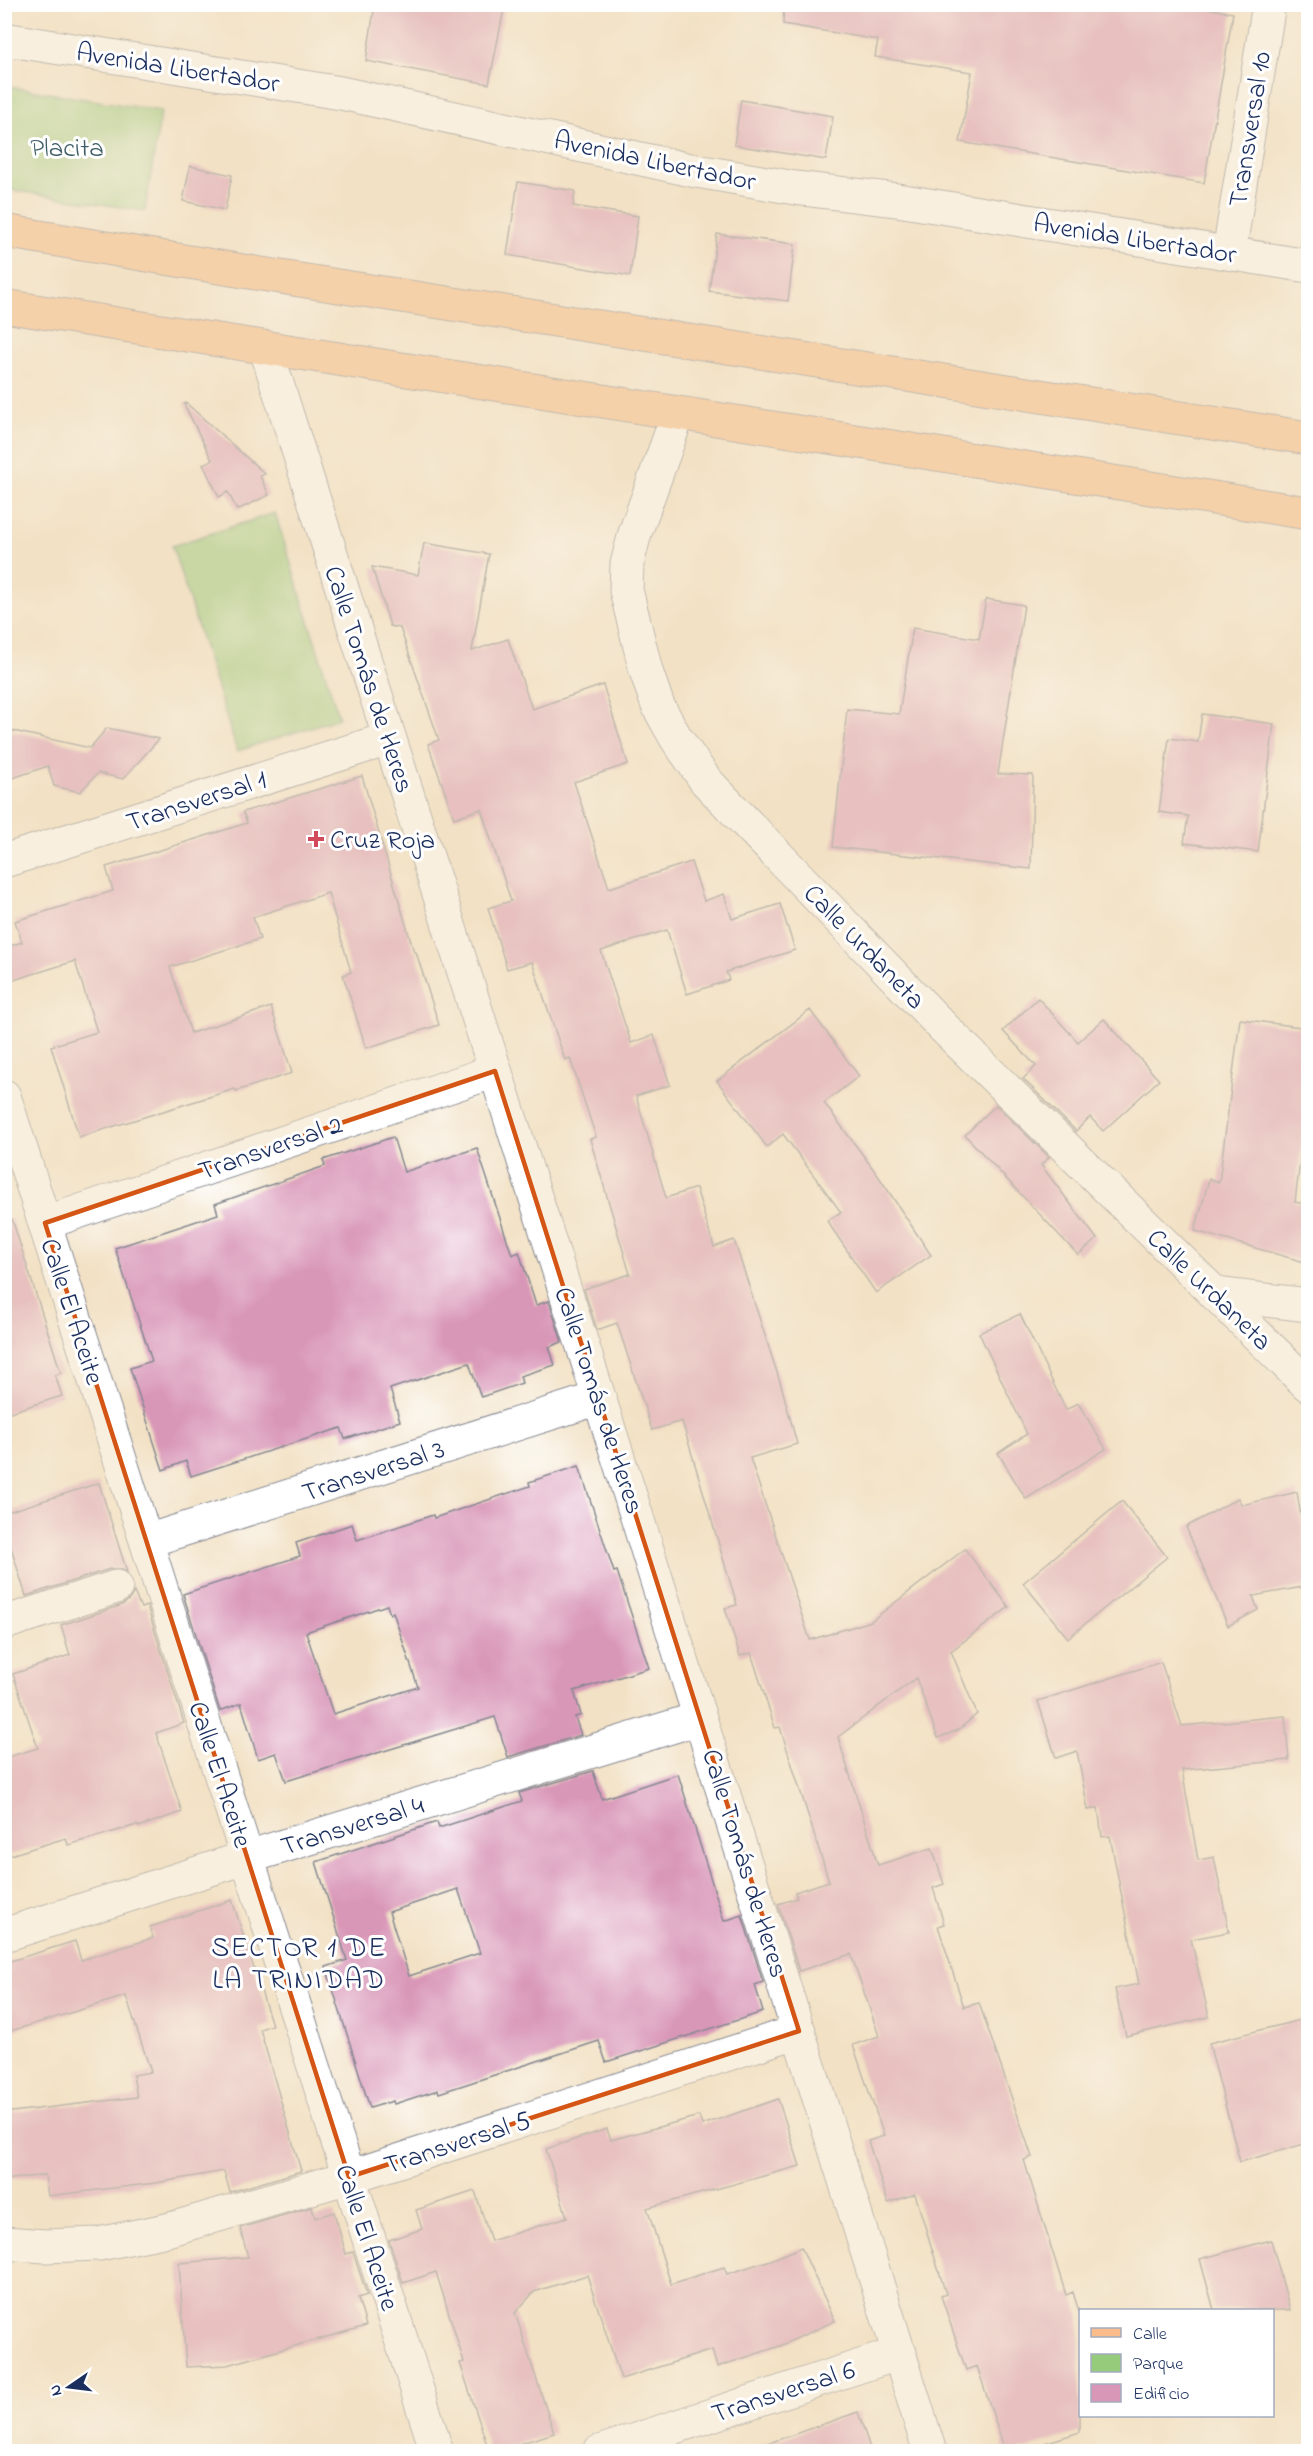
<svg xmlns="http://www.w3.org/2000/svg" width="1313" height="2456" viewBox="0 0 1313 2456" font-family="'Indie Flower',sans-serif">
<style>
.green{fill:#96cb7c;stroke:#587d6d;stroke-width:1.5}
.building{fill:#d997b8;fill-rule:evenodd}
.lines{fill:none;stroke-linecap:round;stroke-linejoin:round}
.minor-casing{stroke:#868891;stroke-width:35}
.major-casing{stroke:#868891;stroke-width:35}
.minor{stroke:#fff;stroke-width:33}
.major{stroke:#f9bc8a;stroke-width:33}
.marked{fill:none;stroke:#d45514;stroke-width:4.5;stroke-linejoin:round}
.poi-dot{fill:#d1495b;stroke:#fff;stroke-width:2}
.labels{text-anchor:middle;stroke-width:6;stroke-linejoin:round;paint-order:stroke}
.street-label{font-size:27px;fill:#1b2f5e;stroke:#fff}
.park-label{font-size:27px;fill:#405e67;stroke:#fff}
.poi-label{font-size:27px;fill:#1b2f5e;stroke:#fff;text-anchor:start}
.neighbourhood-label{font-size:28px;letter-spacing:1.5px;fill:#1b2f5e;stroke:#fff}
</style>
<rect width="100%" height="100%" fill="#fff"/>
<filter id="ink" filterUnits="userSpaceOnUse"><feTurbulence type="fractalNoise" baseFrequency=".0167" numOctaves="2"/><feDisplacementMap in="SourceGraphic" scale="12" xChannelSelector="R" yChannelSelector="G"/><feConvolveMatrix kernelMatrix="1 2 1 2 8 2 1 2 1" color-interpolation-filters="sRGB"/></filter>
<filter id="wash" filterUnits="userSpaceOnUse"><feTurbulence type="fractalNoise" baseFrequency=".008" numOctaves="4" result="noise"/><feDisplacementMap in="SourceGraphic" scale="24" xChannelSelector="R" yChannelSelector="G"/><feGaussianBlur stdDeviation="1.35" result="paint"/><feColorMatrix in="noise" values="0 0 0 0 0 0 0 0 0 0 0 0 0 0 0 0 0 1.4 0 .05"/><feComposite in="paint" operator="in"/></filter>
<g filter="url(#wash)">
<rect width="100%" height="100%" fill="#f2e1c4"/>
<g class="green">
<polygon points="5,86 161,111 145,211 5,189"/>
<polygon points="275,513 339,718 237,751 172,546"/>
</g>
<g id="blocks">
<g class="building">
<polygon points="375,4 505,4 489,84 366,61"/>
<polygon points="784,4 1185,4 1233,13 1204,183 960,142 972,72 875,57 878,40 783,24"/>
<polygon points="741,100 833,116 826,160 734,145"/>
<polygon points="190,166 232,175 225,210 183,201"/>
<polygon points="518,182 575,191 573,206 638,216 630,276 507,255"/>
<polygon points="717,234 795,244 788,301 709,291"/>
<polygon points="186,403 265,474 260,476 269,495 237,510 228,492 219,497 203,464 212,460 184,404"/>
<polygon points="424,543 489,554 472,651 508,639 532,709 603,685 628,764 574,782 609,888 691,862 704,901 724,894 732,919 780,904 795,950 726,972 729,980 687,994 667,930 601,951 631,1043 654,1035 670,1085 636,1096 666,1198 696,1188 714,1247 734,1240 782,1388 797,1444 750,1458 810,1640 871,1621 965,1549 1009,1607 951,1651 977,1714 958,1730 938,1738 916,1678 838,1737 878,1865 932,1848 944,1884 933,1888 944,1924 938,1926 964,2007 979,2003 1032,2157 1024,2160 1066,2295 1073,2292 1080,2315 1080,2432 1019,2451 1005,2451 977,2366 966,2370 941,2296 946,2294 915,2194 888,2203 868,2141 884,2136 853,2045 879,2036 851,1954 799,1971 778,1904 797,1898 795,1892 829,1881 780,1727 775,1728 751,1653 740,1656 725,1608 737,1605 682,1421 652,1430 617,1323 597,1330 584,1289 630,1274 590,1139 596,1137 570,1058 565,1060 532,962 507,969 488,908 511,901 481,809 454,818 428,744 439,740 400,628 390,626 372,567 418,575"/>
<polygon points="986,599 1024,605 998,774 1033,775 1031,869 833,847 847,709 899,714 913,628 979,639"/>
<polygon points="1202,714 1274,724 1258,852 1184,843 1188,816 1159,812 1169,738 1198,742"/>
<polygon points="107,728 159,739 123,779 98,773 80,792 54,786 48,766 4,781 4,729 90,748"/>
<polygon points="362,776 414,952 416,952 439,1025 366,1048 343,975 351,972 328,893 253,917 260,939 170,967 191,1033 271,1007 292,1073 236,1091 235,1089 79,1137 51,1046 97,1032 75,961 4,983 4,948 22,942 15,921 113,891 106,867 247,823 243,812"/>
<polygon points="1038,998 1078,1042 1104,1019 1159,1080 1103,1131 1090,1117 1076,1131 1023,1079 1036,1066 1003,1031"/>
<polygon points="810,1010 859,1076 824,1103 877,1174 931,1255 876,1293 827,1221 841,1212 783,1134 767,1147 717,1081"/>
<polygon points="1240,1019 1308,1028 1308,1095 1295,1202 1308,1205 1308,1263 1195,1231 1209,1179 1219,1182"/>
<polygon points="996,1105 1049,1157 1041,1165 1097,1239 1078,1255 965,1135"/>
<polygon points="393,1137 404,1172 477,1148 512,1255 519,1252 536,1305 549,1301 562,1342 549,1347 555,1365 520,1376 522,1383 481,1397 469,1363 390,1389 400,1421 345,1439 341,1428 191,1476 186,1461 163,1470 130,1368 152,1361 115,1248 218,1214 215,1204 325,1166 323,1160"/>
<polygon points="12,1219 61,1373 55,1375 62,1396 4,1414 4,1221"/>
<polygon points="1020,1314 1066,1410 1078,1403 1106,1449 1026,1499 998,1453 1027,1434 979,1333"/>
<path d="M 579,1466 L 614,1572 L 617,1571 L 649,1668 L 574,1691 L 581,1715 L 575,1717 L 581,1735 L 508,1757 L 495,1717 L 286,1781 L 276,1753 L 258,1759 L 241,1703 L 220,1711 L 183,1594 L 300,1556 L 296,1543 L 352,1524 L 357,1540 L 433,1515 L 434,1518 L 530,1486 L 529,1482 ZM 387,1605 L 390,1614 L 393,1612 L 418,1687 L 333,1714 L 306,1632 Z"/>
<polygon points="99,1483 127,1572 119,1569 110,1569 26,1596 4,1525 4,1513"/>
<polygon points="1297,1492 1308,1560 1308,1586 1253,1596 1258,1610 1228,1626 1186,1527 1238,1498 1242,1505"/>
<polygon points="1122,1501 1167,1557 1068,1638 1023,1583"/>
<polygon points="134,1592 141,1608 147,1606 184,1723 156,1733 182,1812 138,1827 137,1825 68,1845 66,1838 4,1857 4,1758 38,1748 13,1674 70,1655 61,1625 122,1605 129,1600"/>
<polygon points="1161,1662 1182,1726 1285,1716 1289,1760 1182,1770 1198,1860 1214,1857 1229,1932 1191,1939 1209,2017 1126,2036 1115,1989 1139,1984 1110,1836 1102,1837 1098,1808 1088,1810 1077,1751 1056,1758 1038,1701"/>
<path d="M 593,1771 L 602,1799 L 678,1774 L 724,1921 L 742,1915 L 763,1982 L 755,1985 L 763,2012 L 606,2062 L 599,2041 L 439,2093 L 438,2090 L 394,2104 L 393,2101 L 370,2108 L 326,1967 L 347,1960 L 316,1862 L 437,1822 L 439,1828 L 522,1801 L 519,1793 ZM 458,1889 L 480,1953 L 409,1976 L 389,1912 Z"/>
<polygon points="232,1900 272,2025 260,2029 301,2171 230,2192 224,2171 156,2183 48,2196 45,2175 4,2180 4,2113 137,2097 133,2075 151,2072 126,1996 4,2033 4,1963 75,1941 81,1960 153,1938 150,1927"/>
<polygon points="1308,2018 1308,2143 1240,2162 1209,2043"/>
<polygon points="778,2099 800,2166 647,2208 671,2284 724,2267 727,2274 771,2260 801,2247 835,2321 780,2346 717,2367 712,2350 621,2379 587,2275 534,2292 515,2313 554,2433 496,2451 489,2451 460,2363 464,2362 436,2272 403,2283 389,2240 422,2229 416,2210 475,2191 491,2241 567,2217 546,2149 607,2129 611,2140 699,2116 702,2125"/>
<polygon points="312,2207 315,2218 334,2212 346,2254 353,2252 367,2295 358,2298 366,2326 227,2365 186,2367 179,2263 248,2257 240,2228"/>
<polygon points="1271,2240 1290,2310 1214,2310 1200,2259"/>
<polygon points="858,2412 871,2451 761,2451 760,2446"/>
</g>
</g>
</g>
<g filter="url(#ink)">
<use href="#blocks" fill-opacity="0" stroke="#868891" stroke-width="1.5"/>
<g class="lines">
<defs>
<g id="minor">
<polyline points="4,39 341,93 691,170 795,188 897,200 1308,266"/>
<polyline points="1229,253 1269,4"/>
<polyline points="266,349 630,1495 930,2452"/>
<polyline points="678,414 635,533 627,564 626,590 646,671 658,706 676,738 706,781 944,1028 1308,1385"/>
<polyline points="4,861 388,739"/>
<polyline points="4,1096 437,2452"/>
<polyline points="45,1223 495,1071"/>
<polyline points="1215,1294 1308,1305"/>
<polyline points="147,1541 599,1398"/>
<polyline points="4,1623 116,1587"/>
<polyline points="4,1935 248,1857 700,1718"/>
<polyline points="4,2243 45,2246 99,2244 167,2230 349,2177 799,2031"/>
<polyline points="599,2452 900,2353"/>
</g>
<g id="major">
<polyline points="4,231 255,273 1308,438"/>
<polyline points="4,306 1308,513"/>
</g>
</defs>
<use href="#minor" class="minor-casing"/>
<use href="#major" class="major-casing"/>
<use href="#minor" class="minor"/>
<use href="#major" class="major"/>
</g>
</g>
<path d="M0 0H1313V2456H0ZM 495,1071 L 799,2031 L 349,2177 L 45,1223 Z" fill="#f2e1c4" fill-opacity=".55" fill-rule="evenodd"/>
<path class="marked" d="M 495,1071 L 799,2031 L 349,2177 L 45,1223 Z"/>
<path class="poi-dot" d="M313 830h6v6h6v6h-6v6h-6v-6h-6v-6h6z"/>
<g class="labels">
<g class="street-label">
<text transform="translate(178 67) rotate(9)" y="9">Avenida Libertador</text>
<text transform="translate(1249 129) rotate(-81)" y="9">Transversal 10</text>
<text transform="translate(655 160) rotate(12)" y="9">Avenida Libertador</text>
<text transform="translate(1135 238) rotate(9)" y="9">Avenida Libertador</text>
<text transform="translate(370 679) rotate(72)" y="9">Calle Tomás de Heres</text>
<text transform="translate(196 800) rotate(-18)" y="9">Transversal 1</text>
<text transform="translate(865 946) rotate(46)" y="9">Calle Urdaneta</text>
<text transform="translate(270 1147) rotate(-19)" y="9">Transversal 2</text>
<text transform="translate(1210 1289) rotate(44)" y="9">Calle Urdaneta</text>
<text transform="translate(73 1311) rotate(72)" y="9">Calle El Aceite</text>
<text transform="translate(600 1400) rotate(72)" y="9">Calle Tomás de Heres</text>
<text transform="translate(373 1470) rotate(-18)" y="9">Transversal 3</text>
<text transform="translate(221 1774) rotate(72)" y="9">Calle El Aceite</text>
<text transform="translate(352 1825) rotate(-17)" y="9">Transversal 4</text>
<text transform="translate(746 1863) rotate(73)" y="9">Calle Tomás de Heres</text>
<text transform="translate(457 2142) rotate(-18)" y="9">Transversal 5</text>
<text transform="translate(368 2237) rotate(72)" y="9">Calle El Aceite</text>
<text transform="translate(783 2391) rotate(-18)" y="9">Transversal 6</text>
</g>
<g class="park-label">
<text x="67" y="156">Placita</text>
</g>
<g class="poi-label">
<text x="330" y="848">Cruz Roja</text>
</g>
<g class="neighbourhood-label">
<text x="299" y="1956">SECTOR 1 DE<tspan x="299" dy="32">LA TRINIDAD</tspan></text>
</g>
</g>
<rect width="1313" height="2456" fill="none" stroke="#fff" stroke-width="24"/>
<rect x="1079" y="2309" width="195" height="108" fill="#ffffff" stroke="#a4acbf" stroke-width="1.5"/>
<rect x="1091" y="2328" width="30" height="9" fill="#f9bc8a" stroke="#a4acbf" stroke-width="1.5"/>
<text x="1133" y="2339" font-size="18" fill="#1b2f5e">Calle</text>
<rect x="1091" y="2354" width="30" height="18" fill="#96cb7c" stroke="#a4acbf" stroke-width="1.5"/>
<text x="1133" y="2369" font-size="18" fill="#1b2f5e">Parque</text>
<rect x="1091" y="2384" width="30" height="18" fill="#d997b8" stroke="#a4acbf" stroke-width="1.5"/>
<text x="1133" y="2399" font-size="18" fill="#1b2f5e">Edificio</text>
<g transform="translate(69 2387) rotate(256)" stroke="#ffffff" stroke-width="4.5" paint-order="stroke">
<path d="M0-4.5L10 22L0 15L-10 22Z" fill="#1b2f5e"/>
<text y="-9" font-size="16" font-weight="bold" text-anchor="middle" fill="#1b2f5e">N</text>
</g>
</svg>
